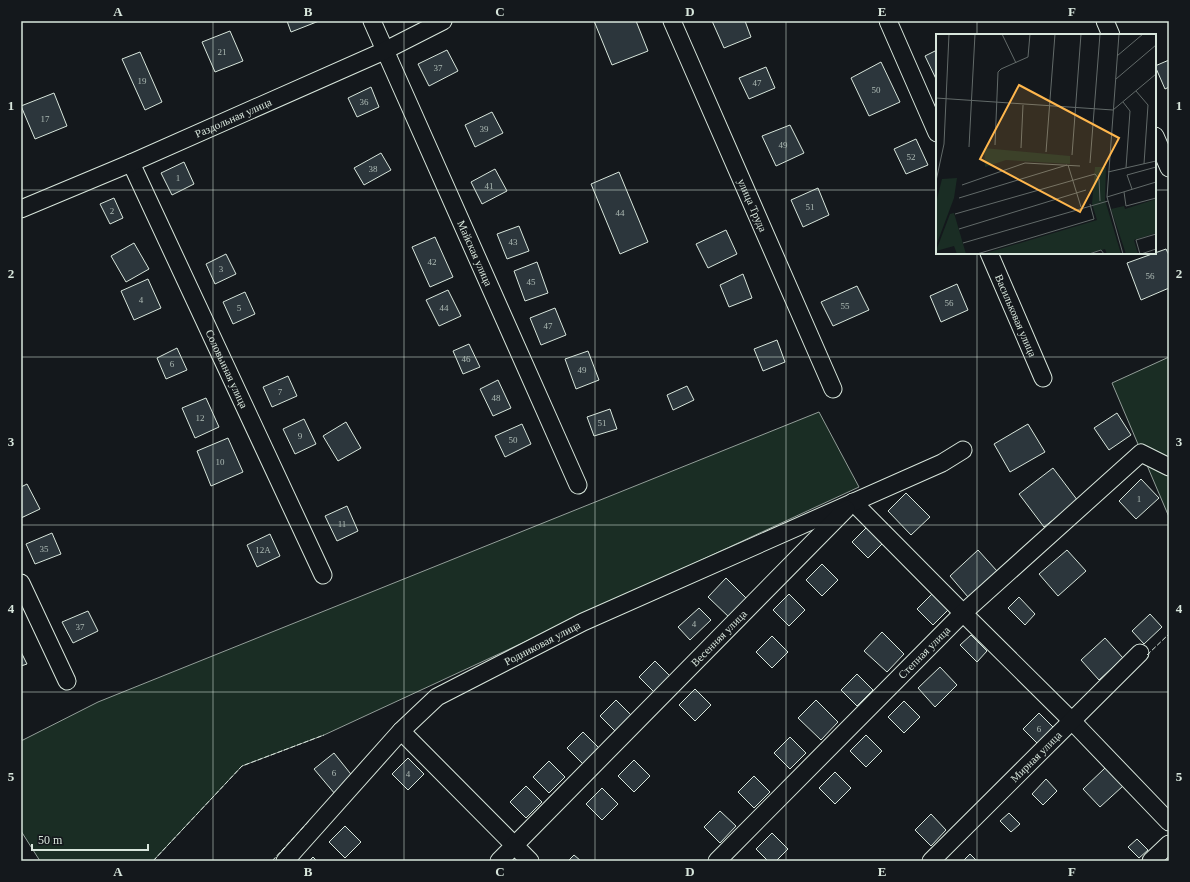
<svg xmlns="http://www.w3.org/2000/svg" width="1190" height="882" viewBox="0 0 1190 882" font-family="'Times New Roman',serif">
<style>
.green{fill:#1a2d24;stroke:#939e99}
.building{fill:#2c363c;stroke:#d8e6dc}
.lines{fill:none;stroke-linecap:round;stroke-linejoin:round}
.minor-casing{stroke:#d8e6dc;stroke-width:19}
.minor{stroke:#14181c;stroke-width:17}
.fence{stroke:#d8e6dc;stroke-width:1;stroke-dasharray:5 2;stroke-linecap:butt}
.grid{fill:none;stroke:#d8e6dc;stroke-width:1;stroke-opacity:0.55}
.labels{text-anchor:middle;stroke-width:3;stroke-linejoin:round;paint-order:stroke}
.number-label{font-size:9px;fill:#adbab4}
.street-label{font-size:11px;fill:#d8e6dc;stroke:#14181c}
.inset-road{fill:none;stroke:#626a69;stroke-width:1}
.view{fill:#ffb74d;fill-opacity:0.15;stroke:#ffb74d;stroke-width:2}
.inset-edge{fill:none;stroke:#d8e6dc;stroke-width:2}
.neatline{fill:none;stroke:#d8e6dc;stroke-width:1.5}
.grid-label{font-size:13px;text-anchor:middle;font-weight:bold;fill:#d8e6dc}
</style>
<rect width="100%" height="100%" fill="#14181c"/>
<g class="green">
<polygon points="1169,357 1169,517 1112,383"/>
<polygon points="819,412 859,487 324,735 242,766 153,861 40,861 21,831 21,741 98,702"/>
</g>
<g class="building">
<polygon points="287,21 319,21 291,32"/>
<polygon points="594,21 636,21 648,51 612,65"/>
<polygon points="712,21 745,21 751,37 724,48"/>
<polygon points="230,31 243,61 215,72 202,42"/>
<polygon points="447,50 458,71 429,86 418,64"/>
<polygon points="937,50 937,81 925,56"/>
<polygon points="140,52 162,102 145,110 122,59"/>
<polygon points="1169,60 1169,87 1165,89 1155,66"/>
<polygon points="881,62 900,102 869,116 851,78"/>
<polygon points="766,67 775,88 749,99 739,78"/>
<polygon points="371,87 379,107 357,117 348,98"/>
<polygon points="54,93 67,126 35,139 21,106"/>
<polygon points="492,112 503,133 475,147 465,125"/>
<polygon points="790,125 804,153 776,166 762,136"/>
<polygon points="916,139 928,165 906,174 894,149"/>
<polygon points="381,153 391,170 364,185 354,168"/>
<polygon points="184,162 194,184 172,195 161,173"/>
<polygon points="495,169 507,191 482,204 471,182"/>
<polygon points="619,172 648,242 620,254 591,184"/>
<polygon points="818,188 829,215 803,227 791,200"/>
<polygon points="114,198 123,218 110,224 100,204"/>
<polygon points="519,226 529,251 507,259 497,234"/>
<polygon points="726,230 737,254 708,268 696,244"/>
<polygon points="435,237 453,277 430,287 412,247"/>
<polygon points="134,243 149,269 126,282 111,256"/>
<polygon points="1166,249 1169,255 1169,288 1141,300 1127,263"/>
<polygon points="226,254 236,274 215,284 206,264"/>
<polygon points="537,262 548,293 525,301 514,271"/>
<polygon points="743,274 752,298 729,307 720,285"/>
<polygon points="148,279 161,308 134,320 121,291"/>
<polygon points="957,284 968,310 941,322 930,296"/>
<polygon points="857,286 869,310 833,326 821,302"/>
<polygon points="448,290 461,316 439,326 426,300"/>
<polygon points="245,292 255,314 233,324 223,302"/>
<polygon points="555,308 566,335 541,345 530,318"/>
<polygon points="777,340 785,362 763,371 754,349"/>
<polygon points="469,344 480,367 463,374 453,351"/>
<polygon points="177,348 187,370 166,379 157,358"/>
<polygon points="588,351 599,380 576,389 565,359"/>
<polygon points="288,376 297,396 272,407 263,387"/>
<polygon points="498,380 511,408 493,416 480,389"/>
<polygon points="687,386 694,400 673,410 667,395"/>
<polygon points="206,398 219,427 195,438 182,408"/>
<polygon points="610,409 617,429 594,436 587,417"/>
<polygon points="1117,413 1131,435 1109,450 1094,428"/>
<polygon points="304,419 316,444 295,454 283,429"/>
<polygon points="346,422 361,448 338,461 323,436"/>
<polygon points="522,424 531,444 505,457 495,436"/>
<polygon points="1028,424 1045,452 1010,472 994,444"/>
<polygon points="228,438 243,472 211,486 197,451"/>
<polygon points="1053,468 1078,501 1044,527 1019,494"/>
<polygon points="1141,479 1159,498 1136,519 1119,501"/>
<polygon points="27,484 40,509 21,518 21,487"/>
<polygon points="906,493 930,517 911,535 888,511"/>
<polygon points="347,506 358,531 337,541 325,516"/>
<polygon points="868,526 884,542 868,558 852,542"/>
<polygon points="52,533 61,554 35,564 26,544"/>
<polygon points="270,534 280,556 257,567 247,545"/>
<polygon points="978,550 997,571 968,597 950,576"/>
<polygon points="1067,550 1086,571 1058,596 1039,574"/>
<polygon points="822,564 838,580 822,596 806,580"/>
<polygon points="726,578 748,600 731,619 708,597"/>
<polygon points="933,593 949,609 933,625 917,609"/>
<polygon points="789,594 805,610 789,626 773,610"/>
<polygon points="1019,597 1035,614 1025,625 1008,608"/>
<polygon points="699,608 711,620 690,640 678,627"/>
<polygon points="88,611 98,631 73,643 62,622"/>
<polygon points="1150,614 1162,627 1144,644 1132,631"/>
<polygon points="882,632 904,654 887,672 864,651"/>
<polygon points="971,635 987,651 977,662 960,645"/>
<polygon points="772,636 788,652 772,668 756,652"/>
<polygon points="1105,638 1123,658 1099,680 1081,660"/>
<polygon points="21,652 27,664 21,666"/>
<polygon points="655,661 671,677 655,693 639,677"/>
<polygon points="940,667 957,685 935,707 918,688"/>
<polygon points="857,674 873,690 857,706 841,690"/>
<polygon points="695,689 711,705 695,721 679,705"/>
<polygon points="616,700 632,716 616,732 600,716"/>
<polygon points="816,700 838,722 821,740 798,718"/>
<polygon points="904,701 920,717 904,733 888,717"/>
<polygon points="1039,713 1055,729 1039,745 1023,729"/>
<polygon points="583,732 599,748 583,764 567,748"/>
<polygon points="866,735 882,751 866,767 850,751"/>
<polygon points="790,737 806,753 790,769 774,753"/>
<polygon points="334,753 354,778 335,794 314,769"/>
<polygon points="408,758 424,774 408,790 392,774"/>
<polygon points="634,760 650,776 634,792 618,776"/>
<polygon points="549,761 565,777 549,793 533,777"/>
<polygon points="1105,768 1123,786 1100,807 1083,789"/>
<polygon points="835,772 851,788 835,804 819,788"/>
<polygon points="754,776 770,792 754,808 738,792"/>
<polygon points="1046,779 1057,791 1043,805 1032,794"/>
<polygon points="526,786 542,802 526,818 510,802"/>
<polygon points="602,788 618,804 602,820 586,804"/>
<polygon points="720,811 736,826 720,843 704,827"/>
<polygon points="1009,813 1020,824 1011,832 1000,821"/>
<polygon points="931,814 946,830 931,846 915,830"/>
<polygon points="345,826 361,842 345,858 329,842"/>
<polygon points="772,833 788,849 776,861 768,861 756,849"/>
<polygon points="1137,839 1148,850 1139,858 1128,847"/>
<polygon points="970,854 977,861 963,861"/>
<polygon points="574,855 581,861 568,861"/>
<polygon points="313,857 317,861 309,861"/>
</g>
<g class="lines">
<defs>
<g id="minor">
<path id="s1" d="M 372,21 L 578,485"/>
<path id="s2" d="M 672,21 L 833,389"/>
<polyline points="888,21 937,133"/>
<polyline points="1105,21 1111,35"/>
<polyline points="1155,136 1169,168"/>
<path id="s3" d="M 131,163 L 323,575"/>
<path id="s4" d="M 21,209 L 131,163 L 384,51 L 443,21"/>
<path id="s5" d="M 989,253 L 1043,378"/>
<polyline points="853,502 963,613 1072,721 1169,822"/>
<polyline points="21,583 67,681"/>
<polyline points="401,731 530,861"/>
<path id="s6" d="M 285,861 L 401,731 L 437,697 L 583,622 L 942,463 L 963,450"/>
<path id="s7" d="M 499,861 L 846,509"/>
<path id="s8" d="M 717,861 L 963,613 L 1141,453 L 1169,467"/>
<path id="s9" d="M 931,861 L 1140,653"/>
<polyline points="1151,861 1169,844"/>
</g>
</defs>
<use href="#minor" class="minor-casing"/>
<use href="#minor" class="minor"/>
<g class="fence">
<polyline points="1147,655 1169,634"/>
<polyline points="153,861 242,766 324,735"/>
<polyline points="272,861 309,821"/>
</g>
</g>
<path class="grid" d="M 213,21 L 213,861M 404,21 L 404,861M 595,21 L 595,861M 786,21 L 786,861M 977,21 L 977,35M 21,190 L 937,190M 1155,190 L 1169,190M 977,253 L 977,861M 21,357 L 1169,357M 21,525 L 1169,525M 21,692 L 1169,692"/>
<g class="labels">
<g class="number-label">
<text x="222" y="55">21</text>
<text x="438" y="71">37</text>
<text x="142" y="84">19</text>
<text x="757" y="86">47</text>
<text x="876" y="93">50</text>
<text x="364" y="105">36</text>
<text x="45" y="122">17</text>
<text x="484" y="132">39</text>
<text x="783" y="148">49</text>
<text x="911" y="160">52</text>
<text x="373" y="172">38</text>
<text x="178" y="181">1</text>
<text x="489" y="189">41</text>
<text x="810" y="210">51</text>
<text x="112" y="214">2</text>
<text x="620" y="216">44</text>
<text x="513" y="245">43</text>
<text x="432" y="265">42</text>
<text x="221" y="272">3</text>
<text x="1150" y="279">56</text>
<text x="531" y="285">45</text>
<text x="141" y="303">4</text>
<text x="949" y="306">56</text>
<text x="845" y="309">55</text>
<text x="239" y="311">5</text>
<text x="444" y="311">44</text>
<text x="548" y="329">47</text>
<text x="466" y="362">46</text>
<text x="172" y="367">6</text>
<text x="582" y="373">49</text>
<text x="280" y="395">7</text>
<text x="496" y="401">48</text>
<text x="200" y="421">12</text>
<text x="602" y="426">51</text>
<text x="300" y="439">9</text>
<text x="513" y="443">50</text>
<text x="220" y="465">10</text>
<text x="1139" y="502">1</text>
<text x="342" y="527">11</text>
<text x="44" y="552">35</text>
<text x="263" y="553">12А</text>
<text x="694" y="627">4</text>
<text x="80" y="630">37</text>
<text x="1039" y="732">6</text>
<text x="334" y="776">6</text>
<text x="408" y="777">4</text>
</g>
<g class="street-label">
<text dy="4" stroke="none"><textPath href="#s4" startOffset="231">Раздольная улица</textPath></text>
<text dy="4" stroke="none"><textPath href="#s2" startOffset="201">улица Труда</textPath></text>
<text dy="4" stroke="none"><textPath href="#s1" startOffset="254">Майская улица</textPath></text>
<text dy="4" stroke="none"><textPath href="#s5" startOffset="68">Васильковая улица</textPath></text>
<text dy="4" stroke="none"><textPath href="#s3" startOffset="227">Соловьиная улица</textPath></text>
<text dy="4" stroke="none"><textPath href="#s7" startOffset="313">Весенняя улица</textPath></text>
<text dy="4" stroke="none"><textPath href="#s6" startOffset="342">Родниковая улица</textPath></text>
<text dy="4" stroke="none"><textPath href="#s8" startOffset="294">Степная улица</textPath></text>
<text dy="4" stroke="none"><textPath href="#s9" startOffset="148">Мирная улица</textPath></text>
</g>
</g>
<g transform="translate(936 34)">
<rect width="220" height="220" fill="#14181c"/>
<path d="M 48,114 L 134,122 L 134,130 L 70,126 L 49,133 ZM 159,133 L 170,133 L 169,166 L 185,220 L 171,220 L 169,215 L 152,220 L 47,220 L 161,186 L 156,170 ZM 21,144 L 18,164 L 0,212 L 0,169 L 6,145 ZM 220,165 L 220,199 L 198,206 L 202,220 L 190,220 L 175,175 L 188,172 L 189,175 ZM 18,179 L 30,220 L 21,220 L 18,212 L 0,217 L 14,180 Z" fill="#1a2d24"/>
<path class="inset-road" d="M 66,0 L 80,29M 183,0 L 171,163 L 187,220M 181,22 L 207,0M 180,45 L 220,11M 200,57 L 212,71 L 208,130M 0,64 L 177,76M 187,68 L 194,77 L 190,134M 177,76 L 220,40M 59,111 L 62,38 L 65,35 L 92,23 L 94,0M 33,113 L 39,0M 85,114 L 87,71M 110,118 L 119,0M 136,121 L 145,0M 154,129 L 164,0M 132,131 L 145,173M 172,138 L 220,127M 0,147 L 8,110 L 13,0M 26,151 L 89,129 L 144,132M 196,155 L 191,141 L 220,133M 188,158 L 190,172 L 220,164M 171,163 L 220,148M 23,164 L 131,131M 19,180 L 159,140 L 163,145 L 164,167M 23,195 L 150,156M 27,209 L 172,167M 41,220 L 158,185 L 154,170M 153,220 L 165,216 L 168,220M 204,220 L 200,206 L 220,200M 205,220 L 220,215"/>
<path class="view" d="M 83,51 L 183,104 L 144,178 L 44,125 Z"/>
<rect width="220" height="220" class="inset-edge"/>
</g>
<rect width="1190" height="882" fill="none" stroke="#14181c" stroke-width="44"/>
<path d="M32 844v6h116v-6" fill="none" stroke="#d8e6dc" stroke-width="2"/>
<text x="38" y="844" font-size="12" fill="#d8e6dc" stroke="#14181c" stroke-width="3" paint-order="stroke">50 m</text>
<rect x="22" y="22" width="1146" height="838" class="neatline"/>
<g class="grid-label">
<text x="118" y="16">A</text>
<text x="308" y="16">B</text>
<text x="500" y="16">C</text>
<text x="690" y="16">D</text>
<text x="882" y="16">E</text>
<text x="1072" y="16">F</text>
<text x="11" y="110">1</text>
<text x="1179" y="110">1</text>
<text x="11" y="278">2</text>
<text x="1179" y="278">2</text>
<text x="11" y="446">3</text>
<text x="1179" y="446">3</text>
<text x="11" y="613">4</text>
<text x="1179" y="613">4</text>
<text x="11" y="781">5</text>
<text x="1179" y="781">5</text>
<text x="118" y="876">A</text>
<text x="308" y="876">B</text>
<text x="500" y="876">C</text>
<text x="690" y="876">D</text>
<text x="882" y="876">E</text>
<text x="1072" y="876">F</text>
</g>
</svg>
